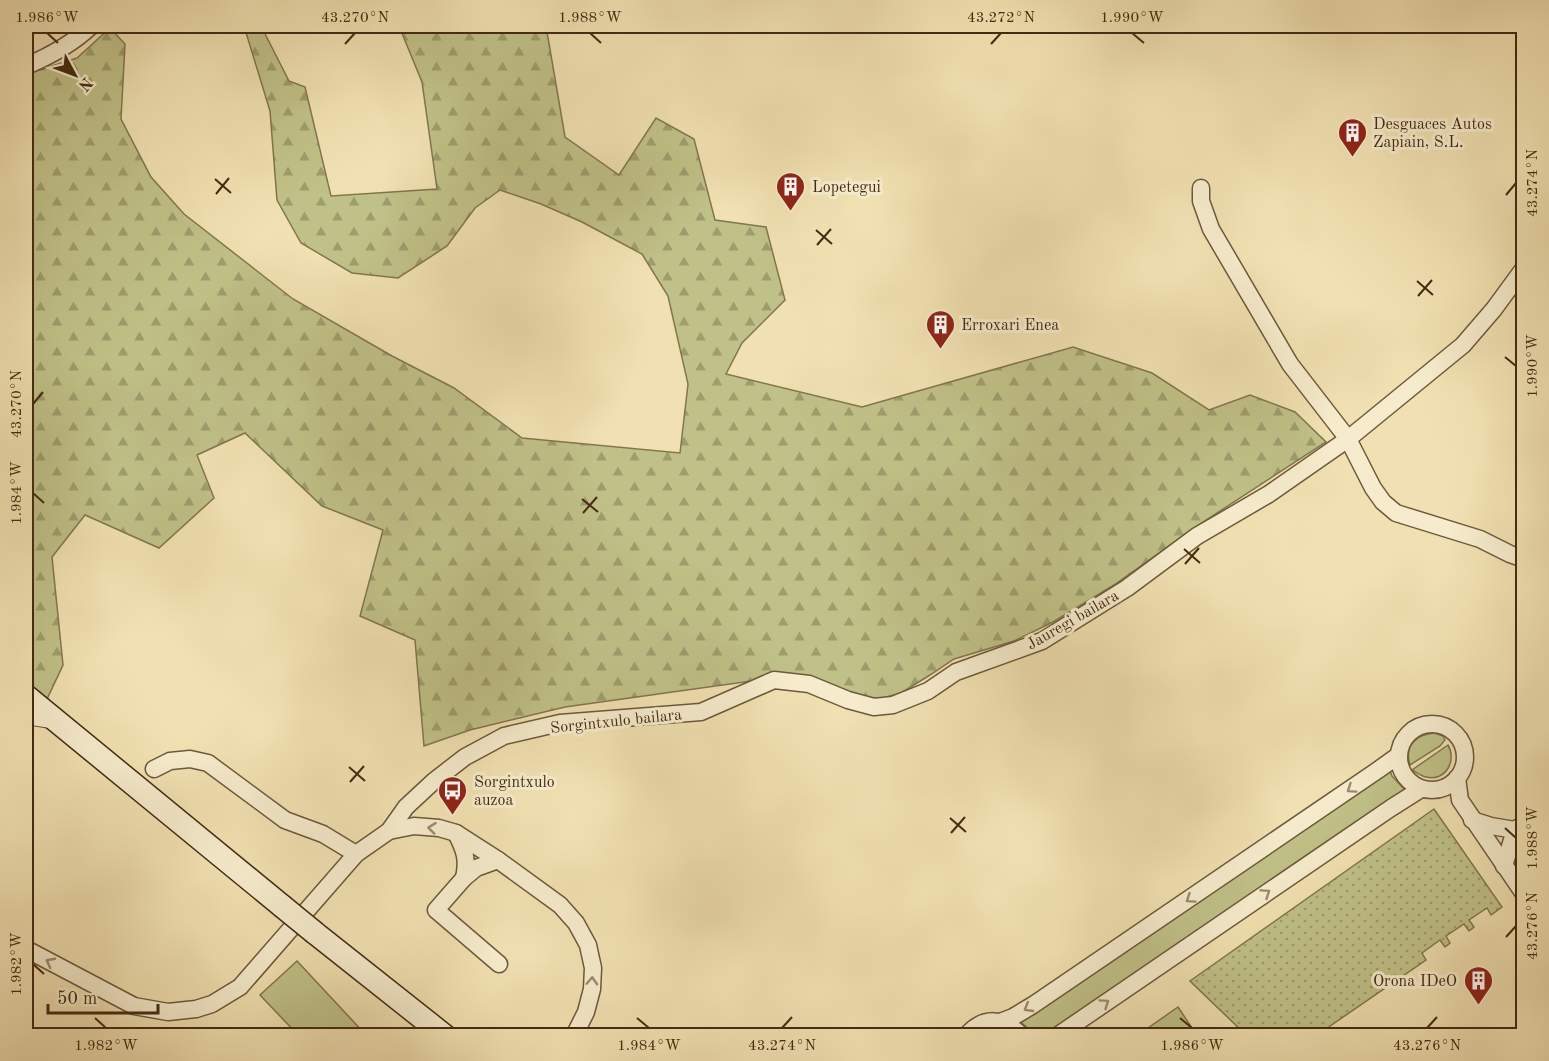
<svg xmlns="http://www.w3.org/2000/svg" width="1549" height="1061" viewBox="0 0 1549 1061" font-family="'Old Standard TT',serif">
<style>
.green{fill:#c0c188;stroke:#82764d;stroke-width:1.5}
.forest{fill:url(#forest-firs);stroke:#82764d;stroke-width:1.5}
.garden{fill:url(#garden-dots);stroke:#82764d;stroke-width:1.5}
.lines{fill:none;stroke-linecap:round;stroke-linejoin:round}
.pedestrian-casing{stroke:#6e583a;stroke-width:14}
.minor-casing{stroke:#6e583a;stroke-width:19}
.secondary-casing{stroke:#432a12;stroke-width:25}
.pedestrian{stroke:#f6eccd;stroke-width:12}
.minor{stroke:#f6eccd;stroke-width:16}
.secondary{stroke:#f6eccd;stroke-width:22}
.secondary-bridge-casing{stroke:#432a12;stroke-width:25;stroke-linecap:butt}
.secondary-bridge{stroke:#f6eccd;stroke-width:22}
.oneway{stroke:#9c8b70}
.ticks{fill:none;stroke:#432a12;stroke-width:2}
.labels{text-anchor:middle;stroke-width:6;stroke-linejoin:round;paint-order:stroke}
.poi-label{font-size:16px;fill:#432a12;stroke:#f6eccd;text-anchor:start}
.street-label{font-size:16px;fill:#432a12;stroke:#f6eccd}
.neatline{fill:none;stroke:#432a12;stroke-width:2}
.ticks-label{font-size:15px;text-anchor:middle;fill:#432a12}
</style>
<defs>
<pattern id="forest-firs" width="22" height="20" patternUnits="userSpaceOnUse" patternTransform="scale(1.5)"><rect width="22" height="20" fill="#c0c188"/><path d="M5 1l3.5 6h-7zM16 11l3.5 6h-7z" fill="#9e9d6e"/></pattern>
<pattern id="garden-dots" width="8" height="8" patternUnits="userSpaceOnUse" patternTransform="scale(1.5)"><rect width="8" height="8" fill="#c0c188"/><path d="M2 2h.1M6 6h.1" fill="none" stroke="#9e9d6e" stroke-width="1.8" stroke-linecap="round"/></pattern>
</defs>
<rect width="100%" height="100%" fill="#f1e1b2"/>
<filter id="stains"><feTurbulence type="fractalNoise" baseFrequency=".00333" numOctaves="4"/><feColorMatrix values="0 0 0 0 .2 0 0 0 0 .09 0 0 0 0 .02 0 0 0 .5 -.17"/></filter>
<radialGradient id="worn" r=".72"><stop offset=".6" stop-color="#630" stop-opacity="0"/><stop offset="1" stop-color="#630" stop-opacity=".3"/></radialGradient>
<g class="green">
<path d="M 1434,733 L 1443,736 L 1445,740 L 1440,746 L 1410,765 C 1404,745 1416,735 1434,733 Z"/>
<path d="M 1448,745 C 1457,760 1446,782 1426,777 C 1421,776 1416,772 1412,770 Z"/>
<polygon points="1388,766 1392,776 1405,790 1048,1035 1032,1035 1028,1028 1019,1021"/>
<polygon points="297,961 366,1035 298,1035 260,995"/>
<polygon points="1178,1007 1196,1034 1193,1036 1138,1035"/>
</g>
<polygon class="forest" points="244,26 261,26 289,81 305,87 331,196 437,189 422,82 399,26 546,26 565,137 619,175 656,118 694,139 715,220 766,227 785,300 742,343 726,374 862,407 1073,347 1152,373 1209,410 1250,395 1295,412 1326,442 1197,526 1114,585 1053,622 1014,641 954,659 930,675 901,693 875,700 773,678 565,707 470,730 424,746 415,640 360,616 383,530 322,506 245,433 197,455 214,498 159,548 85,515 52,557 63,665 47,699 26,681 26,62 33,72 77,58 110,28 125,44 121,119 151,177 184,214 293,299 392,356 454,388 522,438 680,453 688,384 668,296 642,254 582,222 541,204 500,190 475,208 447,246 398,278 352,273 301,243 277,200 270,111"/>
<polygon class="garden" points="1434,809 1502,907 1491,915 1487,908 1469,920 1474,927 1469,931 1464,924 1446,936 1450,943 1445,947 1440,940 1422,953 1426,960 1317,1035 1246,1035 1190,981"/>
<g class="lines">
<defs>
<polyline id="pedestrian" points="26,718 51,722"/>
<g id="minor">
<path d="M 26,66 C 50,56 72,44 91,26"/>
<polyline points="1201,188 1201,201 1211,229 1290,364 1348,439 1373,488 1383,502 1396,513 1480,539 1510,554 1524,559"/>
<circle cx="1432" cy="757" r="33"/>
<polyline points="154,769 170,761 190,759 208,763 285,820 323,834 356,854"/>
<polyline points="1457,778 1460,800 1524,894"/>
<polyline points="1472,820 1491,826 1515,830"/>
<polyline points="389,831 406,807 434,781 465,757 504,736 560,723 701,712 774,680 809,684 848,700 874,707 893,705 928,691 956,672 1042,641 1127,588 1197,536 1269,494 1348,439 1463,345 1494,309 1524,268"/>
<path d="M 456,833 C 465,851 468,859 464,878"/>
<polyline points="498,860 476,868 464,878 436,910 499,964"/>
<polyline points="1504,866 1515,830 1524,824"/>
<polyline points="26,949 134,1006 168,1012 196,1009 212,1004 240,987 356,854 389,831 414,826 439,828 456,833 498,860 560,905 576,923 588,945 593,968 592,989 586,1012 574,1036"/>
<polyline points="1000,1022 1013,1017 1033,1005 1378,770 1399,755"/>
<path d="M 966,1036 C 984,1015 1004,1018 1022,1036"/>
<polyline points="1057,1036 1391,808 1421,789"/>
</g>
<g id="secondary">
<polyline points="26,696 282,906"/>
<polyline points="315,933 445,1036"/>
</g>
</defs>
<use href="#pedestrian" class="pedestrian-casing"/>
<use href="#minor" class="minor-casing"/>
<use href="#secondary" class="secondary-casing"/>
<use href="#pedestrian" class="pedestrian"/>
<use href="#minor" class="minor"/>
<use href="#secondary" class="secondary"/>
<defs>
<polyline id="secondary-bridge" points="282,906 315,933"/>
</defs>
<use href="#secondary-bridge" class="secondary-bridge-casing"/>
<use href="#secondary-bridge" class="secondary-bridge"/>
</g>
<defs><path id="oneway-chevron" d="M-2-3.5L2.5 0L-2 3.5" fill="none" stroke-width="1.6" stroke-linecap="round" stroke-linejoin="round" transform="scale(1.5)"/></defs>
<g class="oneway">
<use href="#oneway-chevron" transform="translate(1351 789) rotate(146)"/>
<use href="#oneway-chevron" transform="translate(432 828) rotate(-173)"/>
<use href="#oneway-chevron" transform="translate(1266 893) rotate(-34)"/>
<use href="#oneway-chevron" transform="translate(1190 899) rotate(146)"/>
<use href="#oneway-chevron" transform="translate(50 962) rotate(-152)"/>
<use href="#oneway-chevron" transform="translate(592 981) rotate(-87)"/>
<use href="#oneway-chevron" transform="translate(1105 1003) rotate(-34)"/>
<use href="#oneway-chevron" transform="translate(1028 1008) rotate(149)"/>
</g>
<path class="ticks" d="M 47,33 L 58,43M 590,33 L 601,43M 1132,33 L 1144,43M 345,44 L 355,33M 991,44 L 1001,33M 215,179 L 231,193M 216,194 L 229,178M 1506,195 L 1516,183M 816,230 L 832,244M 817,245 L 831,229M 1417,281 L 1433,295M 1418,296 L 1432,280M 1505,357 L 1516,366M 33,404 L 43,392M 33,493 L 44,503M 582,499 L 598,512M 583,513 L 597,497M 1184,549 L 1200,563M 1185,564 L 1199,548M 349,767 L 365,781M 350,782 L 364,766M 950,818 L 966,832M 1505,828 L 1516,838M 951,833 L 965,817M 1506,937 L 1516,926M 33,964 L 44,974M 95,1018 L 106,1028M 637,1018 L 649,1028M 1180,1018 L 1192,1028M 782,1028 L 792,1017M 1427,1028 L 1437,1017"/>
<defs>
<symbol id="building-pin" viewBox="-11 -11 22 30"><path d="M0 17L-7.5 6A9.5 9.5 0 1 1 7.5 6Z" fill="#8f2418" stroke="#f6eccd"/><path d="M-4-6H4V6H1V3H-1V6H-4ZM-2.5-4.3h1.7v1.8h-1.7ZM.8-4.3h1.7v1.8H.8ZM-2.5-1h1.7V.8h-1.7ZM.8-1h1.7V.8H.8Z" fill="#fff"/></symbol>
<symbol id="bus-pin" viewBox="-11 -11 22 30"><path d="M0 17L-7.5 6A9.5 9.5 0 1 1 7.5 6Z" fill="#8f2418" stroke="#f6eccd"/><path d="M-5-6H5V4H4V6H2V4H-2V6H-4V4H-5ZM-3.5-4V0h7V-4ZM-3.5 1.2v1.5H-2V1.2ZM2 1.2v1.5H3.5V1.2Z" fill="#fff"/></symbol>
</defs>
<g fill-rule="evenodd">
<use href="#building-pin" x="1336" y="116" width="33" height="45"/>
<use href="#building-pin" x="774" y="170" width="33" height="45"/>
<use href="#building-pin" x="924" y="308" width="33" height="45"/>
<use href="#bus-pin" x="436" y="774" width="33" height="45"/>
<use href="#building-pin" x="1462" y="964" width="33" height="45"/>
</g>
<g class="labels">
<g class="poi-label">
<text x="1373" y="129">Desguaces Autos<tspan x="1373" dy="18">Zapiain, S.L.</tspan></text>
<text x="812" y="192">Lopetegui</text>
<text x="961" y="330">Erroxari Enea</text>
<text x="474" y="787">Sorgintxulo<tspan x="474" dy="18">auzoa</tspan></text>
<text x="1457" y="986" text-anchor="end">Orona IDeO</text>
</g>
<g class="street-label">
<text transform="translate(1072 619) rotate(-30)" y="6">Jauregi bailara</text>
<text transform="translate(616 720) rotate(-6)" y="6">Sorgintxulo bailara</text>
</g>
</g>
<rect width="1549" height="1061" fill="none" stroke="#f1e1b2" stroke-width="66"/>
<g transform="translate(75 75) rotate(131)" stroke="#f6eccd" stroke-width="4.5" paint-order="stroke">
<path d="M0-4.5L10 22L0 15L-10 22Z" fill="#432a12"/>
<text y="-9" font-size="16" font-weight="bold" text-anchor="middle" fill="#432a12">N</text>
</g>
<path d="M48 1004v9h110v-9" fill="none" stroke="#432a12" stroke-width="3"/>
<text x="57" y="1004" font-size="18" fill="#432a12" stroke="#f6eccd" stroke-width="4.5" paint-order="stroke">50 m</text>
<rect x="33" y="33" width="1483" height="995" class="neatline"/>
<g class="ticks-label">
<text x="47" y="22">1.986°W</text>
<text x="355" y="22">43.270°N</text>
<text x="590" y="22">1.988°W</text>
<text x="1001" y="22">43.272°N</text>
<text x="1132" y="22">1.990°W</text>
<text transform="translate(1532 183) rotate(-90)" y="5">43.274°N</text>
<text transform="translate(1532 366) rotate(-90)" y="5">1.990°W</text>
<text transform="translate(16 404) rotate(-90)" y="5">43.270°N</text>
<text transform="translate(16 493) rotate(-90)" y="5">1.984°W</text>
<text transform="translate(1532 838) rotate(-90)" y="5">1.988°W</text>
<text transform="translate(1532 926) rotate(-90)" y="5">43.276°N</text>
<text transform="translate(16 964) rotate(-90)" y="5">1.982°W</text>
<text x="106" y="1050">1.982°W</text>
<text x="649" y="1050">1.984°W</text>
<text x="782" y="1050">43.274°N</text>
<text x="1192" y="1050">1.986°W</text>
<text x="1427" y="1050">43.276°N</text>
</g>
<rect width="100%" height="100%" filter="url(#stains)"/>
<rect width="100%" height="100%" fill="url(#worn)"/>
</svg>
